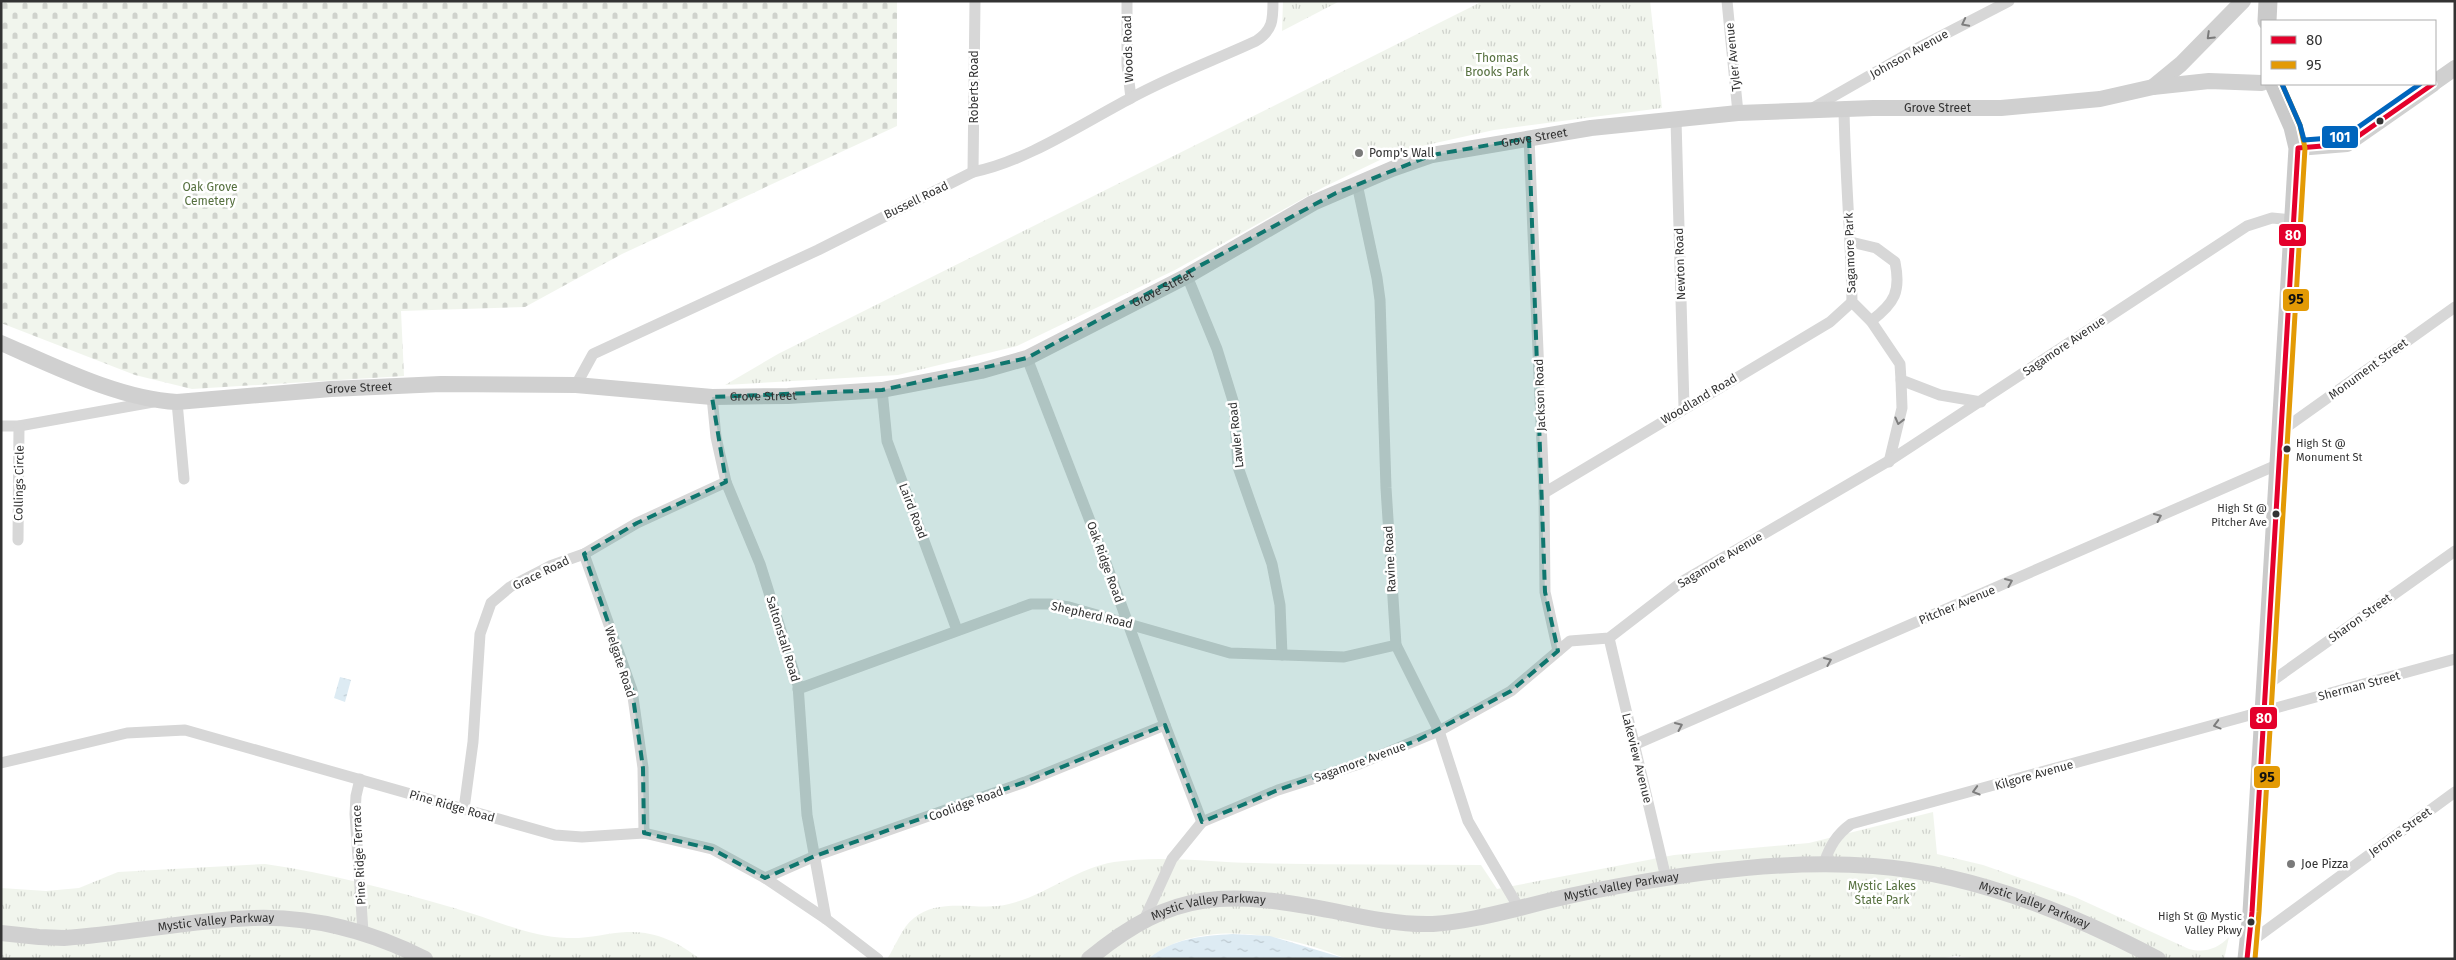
<svg xmlns="http://www.w3.org/2000/svg" width="2456" height="960" viewBox="0 0 2456 960" font-family="'Fira Sans',sans-serif">
<style>
.cemetery{fill:url(#cemetery-stones)}
.park{fill:url(#park-tufts)}
.water{fill:url(#water-ripples)}
.lines{fill:none;stroke-linecap:round;stroke-linejoin:round}
.street{stroke:#d7d7d7;stroke-width:11}
.secondary{stroke:#d0d0d0;stroke-width:16}
.primary{stroke:#cacaca;stroke-width:19}
.bus-1-casing{stroke:#fff;stroke-width:9}
.bus-2-casing{stroke:#fff;stroke-width:9}
.bus-3-casing{stroke:#fff;stroke-width:9}
.bus-1{stroke:#e4002b;stroke-width:5}
.bus-2{stroke:#e39a05;stroke-width:5}
.bus-3{stroke:#0065bd;stroke-width:5}
.oneway{stroke:#7d7d7d}
.oneway2{stroke:#7a7a7a}
.marked{fill:#0f766e;fill-opacity:0.2;stroke:#0f766e;stroke-width:4;stroke-dasharray:10 6;stroke-linejoin:round}
.bus-dot{fill:#333;stroke:#fff;stroke-width:2}
.poi-dot{fill:#7a7a7a;stroke:#fff;stroke-width:2}
.labels{text-anchor:middle;stroke-width:5;stroke-linejoin:round;paint-order:stroke}
.bus-label{font-size:11px;fill:#333;stroke:#fff;text-anchor:end}
.street-label{font-size:12px;fill:#333;stroke:#fff}
.park-label{font-size:12px;fill:#56703f;stroke:#fff}
.poi-label{font-size:12px;fill:#333;stroke:#fff;text-anchor:start}
.line-badge{stroke:#fff;stroke-width:2}
.badge-label{font-size:14px;text-anchor:middle;font-weight:bold;fill:#fff}
.pale-badge-label{font-size:14px;text-anchor:middle;font-weight:bold;fill:#111}
</style>
<defs>
<pattern id="cemetery-stones" width="16" height="16" patternUnits="userSpaceOnUse" patternTransform="scale(1.25)"><rect width="16" height="16" fill="#f1f5ed"/><path d="M2 7V4a2 2 0 0 1 4 0v3zM10 15v-3a2 2 0 0 1 4 0v3z" fill="#cfd2cc"/></pattern>
<pattern id="park-tufts" width="24" height="20" patternUnits="userSpaceOnUse" patternTransform="scale(1.25)"><rect width="24" height="20" fill="#f1f5ed"/><path d="M3 7l-1-3M5 7V3M7 7l1-3M15 17l-1-3M17 17v-4M19 17l1-3" fill="none" stroke="#cfd2cc"/></pattern>
<pattern id="water-ripples" width="26" height="14" patternUnits="userSpaceOnUse" patternTransform="scale(1.25)"><rect width="26" height="14" fill="#ddebf3"/><path d="M2 4q2-2 4 0t4 0M15 11q2-2 4 0t4 0" fill="none" stroke="#becad1"/></pattern>
</defs>
<rect width="100%" height="100%" fill="#fff"/>
<polygon class="cemetery" points="1,1 897,1 897,126 622,254 525,307 401,311 404,376 192,389 135,375 1,323"/>
<g class="park">
<polygon points="1283,1 1340,1 1282,31"/>
<polygon points="1483,1 1650,1 1662,108 1494,130 1413,148 1384,158 1324,187 1175,270 1017,346 898,375 725,385 778,354"/>
<path d="M 1933,812 L 1937,854 L 1983,865 L 2075,897 L 2189,949 C 2205,953 2217,949 2229,937 L 2224,959 L 1978,959 L 1955,956 L 1938,959 L 1347,959 C 1290,935 1200,916 1148,959 L 887,959 C 896,946 901,928 914,918 C 941,896 979,912 1009,904 C 1047,895 1076,868 1114,862 C 1160,855 1208,862 1254,863 C 1329,865 1405,864 1481,865 L 1497,889 L 1674,855 L 1809,843 Z"/>
<path d="M 265,864 C 330,873 391,890 454,908 C 491,918 528,937 567,938 C 588,939 607,933 627,932 C 656,931 678,942 700,959 L 1,959 L 1,888 L 46,891 L 79,888 L 118,872 Z"/>
</g>
<g class="water">
<polygon points="340,677 351,680 345,702 334,698"/>
<path d="M 1232,934 L 1270,936 L 1347,959 L 1148,959 C 1173,938 1201,936 1232,934 Z"/>
</g>
<g class="lines">
<g class="street">
<polyline points="1127,1 1127,65 1131,98"/>
<polyline points="1727,1 1738,113"/>
<polyline points="1811,109 1918,48 2009,1"/>
<path d="M 1844,109 C 1845,173 1851,238 1852,302 L 1871,321 L 1900,364 L 1901,380 L 1940,395 L 1981,402"/>
<polyline points="1676,120 1684,407"/>
<polyline points="1529,138 1544,493 1545,592 1558,651"/>
<polyline points="973,172 975,1"/>
<polyline points="1357,184 1377,278 1380,300 1386,488 1396,645 1439,731 1468,821 1519,908"/>
<path d="M 1851,242 L 1876,248 L 1895,262 C 1901,291 1895,303 1871,321"/>
<polyline points="1187,276 1217,349 1234,404 1238,467 1272,564 1280,605 1282,655"/>
<polyline points="1027,358 1102,552 1165,725 1202,822"/>
<path d="M 576,385 L 593,354 L 818,250 L 973,172 C 1025,162 1083,123 1131,98 C 1171,76 1215,60 1256,41 C 1273,30 1273,20 1273,1"/>
<polyline points="882,390 887,441 957,630"/>
<polyline points="712,397 716,437 726,482 760,564 798,685 807,815 826,919"/>
<polyline points="177,402 184,479"/>
<polyline points="1,426 19,426 153,402"/>
<polyline points="2281,431 2455,307"/>
<polyline points="1889,462 1902,408 1901,380"/>
<polyline points="1544,493 1830,322 1852,302"/>
<polyline points="18,540 19,426"/>
<polyline points="584,554 632,690 643,768 644,833"/>
<polyline points="1609,638 1666,878"/>
<polyline points="2265,686 2455,551"/>
<polyline points="798,689 1031,604 1050,604 1069,607 1230,653 1344,657 1396,645"/>
<polyline points="1634,745 2279,464"/>
<polyline points="1,763 127,733 185,730 555,835 582,837 644,833 712,849 765,878 826,919 878,959"/>
<polyline points="360,779 356,796 355,814 363,932"/>
<polyline points="464,809 473,742 480,634 491,603 510,587 550,566 584,554 637,523 726,482"/>
<path d="M 1824,863 C 1830,846 1836,835 1851,824 L 2455,659"/>
<polyline points="765,878 815,856 1025,782 1165,725"/>
<polyline points="1145,918 1172,859 1202,822 1278,790 1359,764 1439,731 1511,691 1570,641 1609,638 1683,581 1892,459 2247,226 2272,218 2293,220"/>
<polyline points="2249,943 2455,792"/>
</g>
<g class="secondary">
<polyline points="2435,82 2455,68"/>
<polyline points="2153,87 2181,64 2243,1"/>
<polyline points="2298,148 2347,144 2433,84"/>
<path id="s1" d="M 1,343 C 54,366 119,399 177,402 L 331,389 L 441,384 L 576,385 L 712,397 L 788,396 L 882,390 L 981,371 L 1027,358 L 1187,276 L 1313,203 L 1392,169 L 1432,155 L 1591,128 L 1738,113 L 1873,108 L 2001,108 L 2100,99 L 2153,87 L 2209,81 L 2262,83"/>
<path id="s2" d="M 1,933 L 39,937 L 64,938 C 127,934 190,920 253,918 C 313,916 372,932 425,959"/>
<path id="s3" d="M 1089,959 C 1175,887 1229,891 1334,911 C 1366,918 1400,925 1433,924 C 1463,922 1491,915 1520,908 C 1553,899 1586,892 1619,886 C 1702,871 1789,860 1873,866 C 1972,873 2071,913 2158,959"/>
</g>
<g class="primary">
<polyline points="2267,21 2268,1"/>
<polyline points="2247,959 2252,912 2298,148 2293,127 2274,84"/>
</g>
<defs>
<polyline id="bus-1" points="2247,959 2252,912 2298,148 2347,144 2433,84"/>
<polyline id="bus-2" points="2255,959 2259,912 2305,148 2300,125 2282,84"/>
<polyline id="bus-3" points="2282,84 2300,125 2304,140 2344,137 2420,84"/>
</defs>
<use href="#bus-1" class="bus-1-casing"/>
<use href="#bus-2" class="bus-2-casing"/>
<use href="#bus-3" class="bus-3-casing"/>
<use href="#bus-1" class="bus-1"/>
<use href="#bus-2" class="bus-2"/>
<use href="#bus-3" class="bus-3"/>
</g>
<defs><path id="oneway-chevron" d="M-2-3.5L2.5 0L-2 3.5" fill="none" stroke-width="1.6" stroke-linecap="round" stroke-linejoin="round" transform="scale(1.25)"/></defs>
<g class="oneway">
<use href="#oneway-chevron" transform="translate(1965 23) rotate(153)"/>
<use href="#oneway-chevron" transform="translate(1899 421) rotate(104)"/>
<use href="#oneway-chevron" transform="translate(2158 517) rotate(-24)"/>
<use href="#oneway-chevron" transform="translate(2009 582) rotate(-23)"/>
<use href="#oneway-chevron" transform="translate(1828 661) rotate(-23)"/>
<use href="#oneway-chevron" transform="translate(2217 725) rotate(165)"/>
<use href="#oneway-chevron" transform="translate(1679 726) rotate(-24)"/>
<use href="#oneway-chevron" transform="translate(1976 791) rotate(164)"/>
</g>
<use class="oneway2" href="#oneway-chevron" transform="translate(2210 36) rotate(136)"/>
<path class="marked" d="M 1529,138 L 1545,592 L 1558,651 L 1511,691 L 1416,741 L 1278,790 L 1202,822 L 1165,725 L 1025,782 L 815,856 L 765,878 L 712,849 L 644,833 L 643,768 L 632,690 L 584,554 L 637,523 L 726,482 L 712,397 L 882,390 L 1027,358 L 1336,193 L 1432,155 Z"/>
<g class="bus-dot">
<circle cx="2380" cy="121" r="4.5"/>
<circle cx="2287" cy="449" r="4.5"/>
<circle cx="2276" cy="514" r="4.5"/>
<circle cx="2251" cy="922" r="4.5"/>
</g>
<g class="poi-dot">
<circle cx="1359" cy="153" r="5"/>
<circle cx="2291" cy="864" r="5"/>
</g>
<g class="labels">
<g class="bus-label">
<text x="2296" y="447" text-anchor="start">High St @<tspan x="2296" dy="14">Monument St</tspan></text>
<text x="2267" y="512">High St @<tspan x="2267" dy="14">Pitcher Ave</tspan></text>
<text x="2242" y="920">High St @ Mystic<tspan x="2242" dy="14">Valley Pkwy</tspan></text>
</g>
<g class="street-label">
<text transform="translate(1128 49) rotate(-92)" y="4">Woods Road</text>
<text transform="translate(1909 54) rotate(-29)" y="4">Johnson Avenue</text>
<text transform="translate(1733 57) rotate(-96)" y="4">Tyler Avenue</text>
<text transform="translate(974 87) rotate(-90)" y="4">Roberts Road</text>
<text dy="4" stroke="none"><textPath href="#s1" startOffset="2004">Grove Street</textPath></text>
<text dy="4" stroke="none"><textPath href="#s1" startOffset="1599">Grove Street</textPath></text>
<text transform="translate(916 200) rotate(-26)" y="4">Bussell Road</text>
<text transform="translate(1850 253) rotate(-92)" y="4">Sagamore Park</text>
<text transform="translate(1680 264) rotate(-92)" y="4">Newton Road</text>
<text dy="4" stroke="none"><textPath href="#s1" startOffset="1194">Grove Street</textPath></text>
<text transform="translate(2064 346) rotate(-34)" y="4">Sagamore Avenue</text>
<text transform="translate(2368 369) rotate(-36)" y="4">Monument Street</text>
<text dy="4" stroke="none"><textPath href="#s1" startOffset="369">Grove Street</textPath></text>
<text transform="translate(1540 395) rotate(-92)" y="4">Jackson Road</text>
<text dy="4" stroke="none"><textPath href="#s1" startOffset="774">Grove Street</textPath></text>
<text transform="translate(1699 399) rotate(-31)" y="4">Woodland Road</text>
<text transform="translate(1236 435) rotate(-96)" y="4">Lawler Road</text>
<text transform="translate(19 483) rotate(-89)" y="4">Collings Circle</text>
<text transform="translate(913 511) rotate(69)" y="4">Laird Road</text>
<text transform="translate(1390 559) rotate(-93)" y="4">Ravine Road</text>
<text transform="translate(1720 560) rotate(-31)" y="4">Sagamore Avenue</text>
<text transform="translate(1105 562) rotate(70)" y="4">Oak Ridge Road</text>
<text transform="translate(541 573) rotate(-26)" y="4">Grace Road</text>
<text transform="translate(1957 605) rotate(-23)" y="4">Pitcher Avenue</text>
<text transform="translate(1092 615) rotate(13)" y="4">Shepherd Road</text>
<text transform="translate(2360 618) rotate(-36)" y="4">Sharon Street</text>
<text transform="translate(783 639) rotate(73)" y="4">Saltonstall Road</text>
<text transform="translate(620 662) rotate(72)" y="4">Welgate Road</text>
<text transform="translate(2359 686) rotate(-15)" y="4">Sherman Street</text>
<text transform="translate(1637 758) rotate(76)" y="4">Lakeview Avenue</text>
<text transform="translate(1360 762) rotate(-20)" y="4">Sagamore Avenue</text>
<text transform="translate(2034 775) rotate(-16)" y="4">Kilgore Avenue</text>
<text transform="translate(966 804) rotate(-20)" y="4">Coolidge Road</text>
<text transform="translate(452 806) rotate(16)" y="4">Pine Ridge Road</text>
<text transform="translate(2400 832) rotate(-36)" y="4">Jerome Street</text>
<text transform="translate(359 855) rotate(-93)" y="4">Pine Ridge Terrace</text>
<text dy="4" stroke="none"><textPath href="#s3" startOffset="554">Mystic Valley Parkway</textPath></text>
<text dy="4" stroke="none"><textPath href="#s3" startOffset="974">Mystic Valley Parkway</textPath></text>
<text dy="4" stroke="none"><textPath href="#s3" startOffset="134">Mystic Valley Parkway</textPath></text>
<text dy="4" stroke="none"><textPath href="#s2" startOffset="216">Mystic Valley Parkway</textPath></text>
</g>
<g class="park-label">
<text x="1497" y="62">Thomas<tspan x="1497" dy="14">Brooks Park</tspan></text>
<text x="210" y="191">Oak Grove<tspan x="210" dy="14">Cemetery</tspan></text>
<text x="1882" y="890">Mystic Lakes<tspan x="1882" dy="14">State Park</tspan></text>
</g>
<g class="poi-label">
<text x="1369" y="157">Pomp's Wall</text>
<text x="2301" y="868">Joe Pizza</text>
</g>
</g>
<g class="line-badge">
<rect x="2321" y="125" width="38" height="24" rx="5" fill="#0065bd"/>
<rect x="2278" y="223" width="29" height="24" rx="5" fill="#e4002b"/>
<rect x="2282" y="288" width="28" height="24" rx="5" fill="#e39a05"/>
<rect x="2249" y="706" width="29" height="24" rx="5" fill="#e4002b"/>
<rect x="2253" y="765" width="28" height="24" rx="5" fill="#e39a05"/>
</g>
<g class="badge-label">
<text x="2340" y="142">101</text>
<text x="2293" y="240">80</text>
<text x="2264" y="723">80</text>
</g>
<g class="pale-badge-label">
<text x="2296" y="304">95</text>
<text x="2267" y="782">95</text>
</g>
<rect width="2456" height="960" fill="none" stroke="#333333" stroke-width="5"/>
<rect x="2261" y="20" width="175" height="65" fill="#ffffff" stroke="#adadad"/>
<rect x="2271" y="36" width="25" height="8" fill="#e4002b" stroke="#adadad"/>
<text x="2306" y="45" font-size="15" fill="#333333">80</text>
<rect x="2271" y="61" width="25" height="8" fill="#e39a05" stroke="#adadad"/>
<text x="2306" y="70" font-size="15" fill="#333333">95</text>
</svg>
